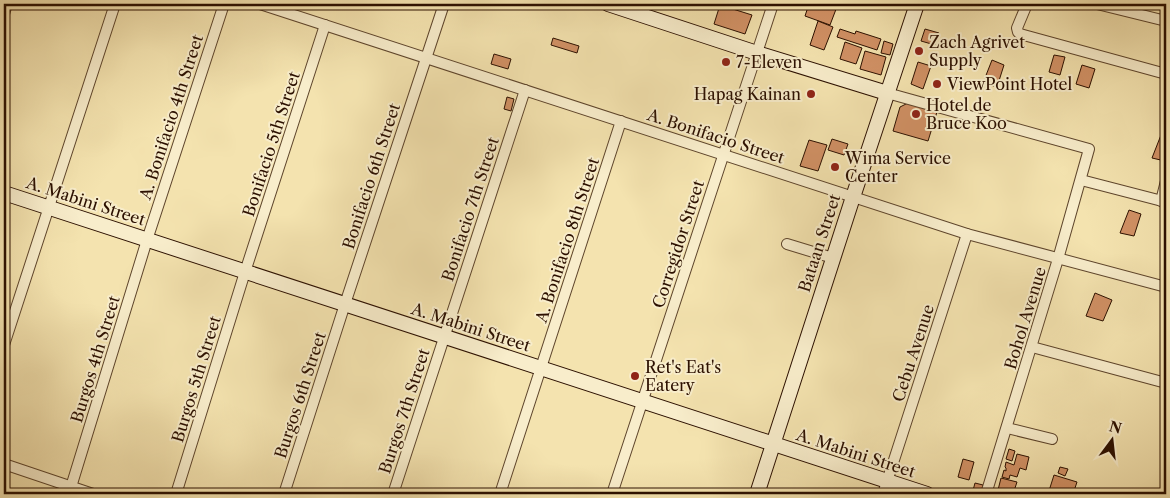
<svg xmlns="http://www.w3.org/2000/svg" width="1170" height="498" viewBox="0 0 1170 498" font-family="'Libre Caslon Text',serif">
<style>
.building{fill:#d19165;stroke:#2c1000}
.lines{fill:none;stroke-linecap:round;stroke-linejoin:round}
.street-casing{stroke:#5e452c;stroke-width:12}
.secondary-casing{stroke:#2c1000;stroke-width:16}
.street{stroke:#f8edcb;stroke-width:10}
.secondary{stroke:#f8edcb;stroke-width:14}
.poi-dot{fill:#8f2418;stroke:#f8edcb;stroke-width:2}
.labels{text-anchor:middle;stroke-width:4;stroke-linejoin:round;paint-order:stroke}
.poi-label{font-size:16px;fill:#2c1000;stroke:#f8edcb;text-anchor:start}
.street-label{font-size:16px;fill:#2c1000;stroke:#f8edcb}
</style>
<rect width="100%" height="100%" fill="#f4e3af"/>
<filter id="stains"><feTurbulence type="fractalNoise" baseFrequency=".004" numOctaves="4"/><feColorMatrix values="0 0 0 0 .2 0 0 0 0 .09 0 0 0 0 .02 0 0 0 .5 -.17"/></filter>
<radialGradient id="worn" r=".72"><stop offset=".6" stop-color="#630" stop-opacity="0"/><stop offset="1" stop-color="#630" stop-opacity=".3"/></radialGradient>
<g class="building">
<polygon points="809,4 838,4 830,25 805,16"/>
<polygon points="720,5 752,15 745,34 714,24"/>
<polygon points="818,21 833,27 824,50 810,45"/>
<polygon points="840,29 855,34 856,31 881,39 877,50 837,37"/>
<polygon points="925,29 939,33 935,45 921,41"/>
<polygon points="553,38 579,46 577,53 551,45"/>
<polygon points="884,41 893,44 890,55 881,53"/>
<polygon points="845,42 862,48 856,64 840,59"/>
<polygon points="865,51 886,57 881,75 860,69"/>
<polygon points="494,54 511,59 508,69 491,64"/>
<polygon points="1054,55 1065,57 1060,75 1049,72"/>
<polygon points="992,60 1004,65 997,87 983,83"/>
<polygon points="918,62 931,66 923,89 911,84"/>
<polygon points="1082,65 1095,69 1089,88 1076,84"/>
<polygon points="507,97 514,99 511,111 504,109"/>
<polygon points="908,103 937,112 928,141 893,131 900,107"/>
<polygon points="1161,135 1166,137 1166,158 1165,161 1152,158"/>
<polygon points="832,139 848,144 844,155 828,150"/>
<polygon points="809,140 827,145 818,171 800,166"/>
<polygon points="1129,210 1141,214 1134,236 1120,233"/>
<polygon points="1095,293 1112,300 1103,321 1086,316"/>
<polygon points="1009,449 1015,451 1012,461 1006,459"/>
<polygon points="1017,454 1029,457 1026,470 1020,468 1017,477 1010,475 1009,479 1002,477 1004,470 1006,471 1006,468 1005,467 1006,462 1014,465"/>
<polygon points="963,459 974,462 969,480 958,477"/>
<polygon points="1060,467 1068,469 1065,476 1058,473"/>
<polygon points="1054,475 1077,482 1073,494 1048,494"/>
<polygon points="1001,478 1017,482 1013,494 997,494"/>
<polygon points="975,483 983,485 981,494 972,494"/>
</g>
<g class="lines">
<defs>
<g id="street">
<polyline points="260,4 967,234 1166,287"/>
<polyline points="1027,4 1017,28 1018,32 1020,34 1166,74"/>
<polyline points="1097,4 1166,21"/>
<polyline points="4,14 7,4"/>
<polyline points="887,93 1089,149 1058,259 986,494"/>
<polyline points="1081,180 1166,202"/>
<polyline points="1161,201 1166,181"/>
<polyline points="787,244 833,258"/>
<polyline points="4,345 115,4"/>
<polyline points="1032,347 1166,383"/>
<polyline points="1007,428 1052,439"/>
<polyline points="4,464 93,494"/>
<polyline points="71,487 147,240 224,4"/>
<polyline points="176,494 245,272 325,25"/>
<polyline points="284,494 345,304 444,4"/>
<polyline points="393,494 525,90"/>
<polyline points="500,494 621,121"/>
<polyline points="612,494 773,4"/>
<polyline points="883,494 967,234"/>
</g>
<g id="secondary">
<polyline points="608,4 757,53 887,93"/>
<polyline points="4,193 927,494"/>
<polyline points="757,494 853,197 917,4"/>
</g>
</defs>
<use href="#street" class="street-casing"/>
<use href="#secondary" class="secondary-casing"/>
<use href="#street" class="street"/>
<use href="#secondary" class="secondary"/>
</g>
<g class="poi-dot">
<circle cx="919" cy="51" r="5"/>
<circle cx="726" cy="62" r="5"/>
<circle cx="937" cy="84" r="5"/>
<circle cx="811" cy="94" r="5"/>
<circle cx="916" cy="114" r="5"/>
<circle cx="835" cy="167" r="5"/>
<circle cx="635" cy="376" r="5"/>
</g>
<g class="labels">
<g class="poi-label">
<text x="929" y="48">Zach Agrivet<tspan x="929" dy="18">Supply</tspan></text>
<text x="736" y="68">7-Eleven</text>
<text x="947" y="90">ViewPoint Hotel</text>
<text x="801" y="100" text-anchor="end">Hapag Kainan</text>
<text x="926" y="111">Hotel de<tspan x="926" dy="18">Bruce Koo</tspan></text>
<text x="845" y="164">Wima Service<tspan x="845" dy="18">Center</tspan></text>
<text x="645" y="373">Ret's Eat's<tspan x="645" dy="18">Eatery</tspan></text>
</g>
<g class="street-label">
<text transform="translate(171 117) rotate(-72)" y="6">A. Bonifacio 4th Street</text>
<text transform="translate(716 136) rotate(18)" y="6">A. Bonifacio Street</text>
<text transform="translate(271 144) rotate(-72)" y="6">Bonifacio 5th Street</text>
<text transform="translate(371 176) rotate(-72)" y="6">Bonifacio 6th Street</text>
<text transform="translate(86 201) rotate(18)" y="6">A. Mabini Street</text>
<text transform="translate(470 209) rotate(-72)" y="6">Bonifacio 7th Street</text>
<text transform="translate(567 240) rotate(-72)" y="6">A. Bonifacio 8th Street</text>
<text transform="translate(819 243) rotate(-72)" y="6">Bataan Street</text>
<text transform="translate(678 244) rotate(-72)" y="6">Corregidor Street</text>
<text transform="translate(1025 318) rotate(-73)" y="6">Bohol Avenue</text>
<text transform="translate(471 327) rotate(18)" y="6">A. Mabini Street</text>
<text transform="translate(913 353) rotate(-72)" y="6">Cebu Avenue</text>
<text transform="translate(95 359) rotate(-73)" y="6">Burgos 4th Street</text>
<text transform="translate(196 379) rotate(-73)" y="6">Burgos 5th Street</text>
<text transform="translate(300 395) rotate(-72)" y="6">Burgos 6th Street</text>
<text transform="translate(404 411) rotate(-72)" y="6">Burgos 7th Street</text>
<text transform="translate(856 453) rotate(18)" y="6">A. Mabini Street</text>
</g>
</g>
<rect width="1170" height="498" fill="none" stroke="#f4e3af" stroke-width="20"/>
<rect x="5" y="5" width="1160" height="488" fill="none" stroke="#2c1000" stroke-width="2.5"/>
<rect x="10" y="10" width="1150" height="478" fill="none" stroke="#2c1000"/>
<g transform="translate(1112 440) rotate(15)" stroke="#f8edcb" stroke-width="4" paint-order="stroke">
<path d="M0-4L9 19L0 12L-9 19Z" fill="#2c1000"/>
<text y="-8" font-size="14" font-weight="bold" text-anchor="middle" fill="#2c1000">N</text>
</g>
<rect width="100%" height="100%" filter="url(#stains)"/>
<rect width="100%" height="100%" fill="url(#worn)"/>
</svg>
